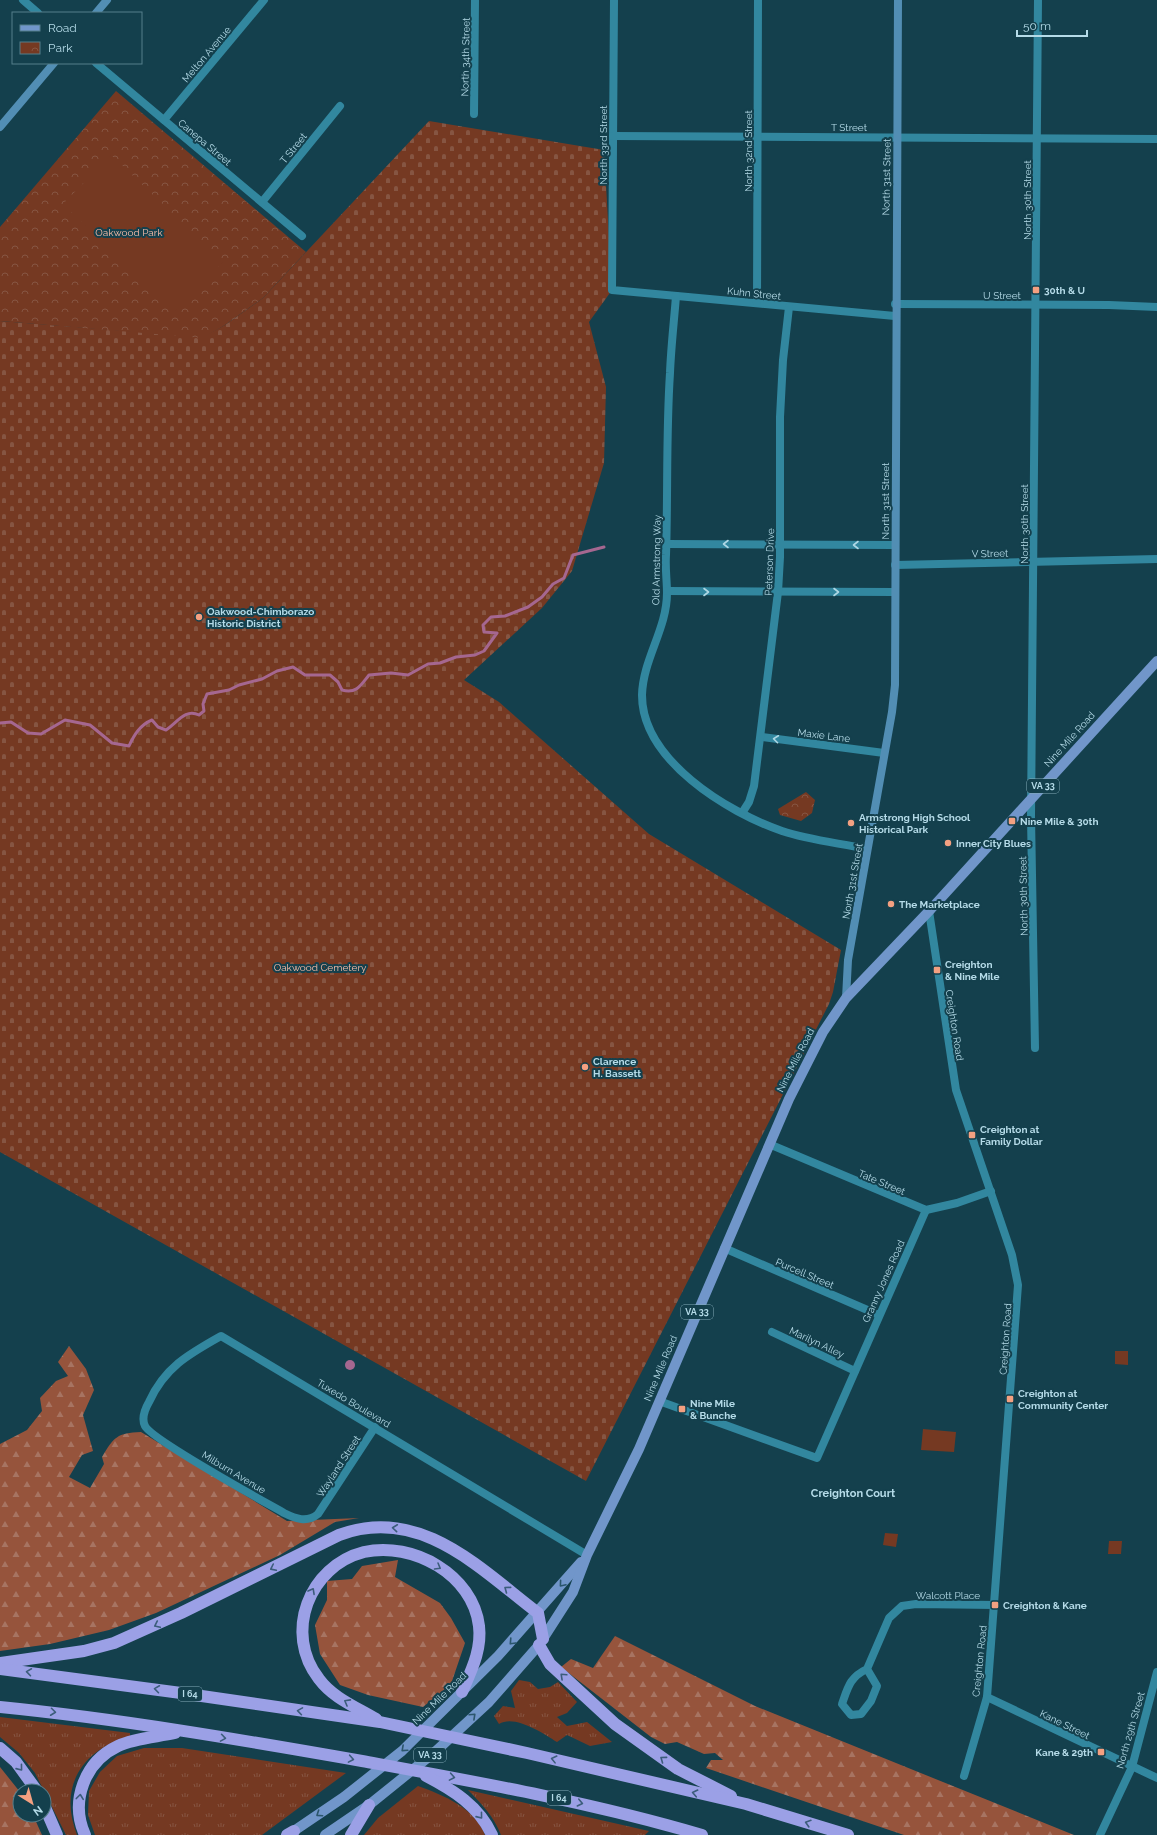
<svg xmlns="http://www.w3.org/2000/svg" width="1157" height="1835" viewBox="0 0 1157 1835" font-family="Raleway,sans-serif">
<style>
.grass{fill:url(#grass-tufts)}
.forest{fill:url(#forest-firs)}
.cemetery{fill:url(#cemetery-stones)}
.park{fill:url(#park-crowns)}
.pitch{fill:#753922}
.water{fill:#a56790}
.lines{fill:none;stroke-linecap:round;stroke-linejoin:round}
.stream{stroke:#a56790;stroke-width:3}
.street{stroke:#32879f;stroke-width:8}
.secondary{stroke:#528eb4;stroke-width:8}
.primary{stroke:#7196ca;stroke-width:10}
.highway{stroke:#9ba0e6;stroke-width:12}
.oneway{stroke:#aed7e4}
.oneway2{stroke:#3c5d7b}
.oneway3{stroke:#2b566c}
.poi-dot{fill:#f3a081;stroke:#14404d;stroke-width:1.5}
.labels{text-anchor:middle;stroke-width:4;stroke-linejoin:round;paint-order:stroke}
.shield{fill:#14404d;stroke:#85acba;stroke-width:1}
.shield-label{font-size:9px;font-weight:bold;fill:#b5dbe8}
.street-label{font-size:10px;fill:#b5dbe8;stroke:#14404d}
.park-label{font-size:10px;fill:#f9bda8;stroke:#14404d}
.poi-label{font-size:10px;font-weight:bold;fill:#b5dbe8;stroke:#14404d;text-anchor:start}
.neighbourhood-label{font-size:11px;font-weight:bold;fill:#b5dbe8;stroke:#14404d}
</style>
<defs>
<pattern id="grass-tufts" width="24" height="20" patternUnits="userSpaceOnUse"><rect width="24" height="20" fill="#753922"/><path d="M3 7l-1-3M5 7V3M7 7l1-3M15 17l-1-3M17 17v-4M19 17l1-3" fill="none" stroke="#865542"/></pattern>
<pattern id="forest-firs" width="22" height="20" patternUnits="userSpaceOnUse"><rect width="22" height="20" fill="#96543c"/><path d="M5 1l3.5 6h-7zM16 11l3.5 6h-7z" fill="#a77462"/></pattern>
<pattern id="cemetery-stones" width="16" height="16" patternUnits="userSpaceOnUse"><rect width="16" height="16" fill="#753922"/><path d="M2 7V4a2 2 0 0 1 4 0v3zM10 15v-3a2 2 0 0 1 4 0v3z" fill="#865542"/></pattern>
<pattern id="park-crowns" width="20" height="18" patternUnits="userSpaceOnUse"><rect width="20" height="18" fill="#753922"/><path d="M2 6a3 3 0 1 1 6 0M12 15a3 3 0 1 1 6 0" fill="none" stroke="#865542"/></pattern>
</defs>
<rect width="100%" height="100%" fill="#14404d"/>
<g class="grass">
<path d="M 519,1680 L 530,1682 L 538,1689 L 550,1687 L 558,1682 L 577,1702 L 567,1713 L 557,1717 L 567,1726 L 587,1722 L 612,1742 L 590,1746 L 567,1735 L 557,1742 C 543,1733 514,1714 499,1724 L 494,1716 L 503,1706 L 515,1708 L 511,1691 Z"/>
<path d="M 0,1717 L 130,1733 L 130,1736 C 82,1750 58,1786 77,1835 L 66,1835 L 35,1773 L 19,1753 L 0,1737 Z"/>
<polygon points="144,1748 182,1748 346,1773 262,1835 95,1835 88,1815 89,1791 100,1772 117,1756"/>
<path d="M 418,1786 C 443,1795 475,1808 485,1835 L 364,1835 L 378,1818 Z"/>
<path d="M 468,1790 L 649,1831 L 645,1835 L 501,1835 C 494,1817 482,1804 468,1790 Z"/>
</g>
<g class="forest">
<path d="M 69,1346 L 86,1369 L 94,1390 L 83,1415 L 93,1451 L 82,1455 L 69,1477 L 90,1488 L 104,1464 L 102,1457 C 114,1437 117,1433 141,1432 L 287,1521 L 359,1518 L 335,1522 L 280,1555 L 156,1613 L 109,1630 L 50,1644 L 0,1651 L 0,1444 L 27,1430 L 42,1411 L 40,1398 L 56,1381 L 68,1376 L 58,1362 Z"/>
<polygon points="398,1560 395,1577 440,1603 451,1618 465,1643 451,1684 423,1707 368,1695 340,1685 320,1654 315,1625 327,1600 327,1581 352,1579 362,1566"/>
<polygon points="615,1636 755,1706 1074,1835 904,1835 706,1768 711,1760 723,1760 715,1753 704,1754 677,1742 665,1744 651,1737 561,1667 571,1659 593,1668"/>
<polygon points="0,1767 20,1792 20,1815 33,1815 42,1835 0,1835"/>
</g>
<polygon class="cemetery" points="429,121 604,150 612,290 589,322 606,387 604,463 572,571 542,608 464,680 499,702 649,834 841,950 833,992 829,1004 586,1481 0,1152 0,321 203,337 225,325 263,298"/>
<g class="park">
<polygon points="116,91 306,252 263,298 225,325 203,338 0,321 0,227"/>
<polygon points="806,792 815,800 812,813 801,821 780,815 778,809"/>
</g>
<g class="pitch">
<polygon points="111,155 223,262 175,311 63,204"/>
<polygon points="1115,1351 1128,1351 1128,1365 1115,1364"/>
<polygon points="923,1429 956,1432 954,1452 921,1450"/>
<polygon points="885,1533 898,1534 896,1547 883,1545"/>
<polygon points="1109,1541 1122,1541 1121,1554 1108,1554"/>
</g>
<circle class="water" cx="350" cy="1365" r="5"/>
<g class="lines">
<path class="stream" d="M 0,723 L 11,722 L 28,733 L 41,734 L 65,720 L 90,725 L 112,743 L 129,746 C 134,735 140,725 152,720 L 158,727 L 166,730 C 177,723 185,708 199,715 L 204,711 L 203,704 L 207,694 L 229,690 L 239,685 L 262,679 L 277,671 L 293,667 L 305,675 L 330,675 L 338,682 L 342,690 C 357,694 361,685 369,675 L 391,673 L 408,675 L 428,664 L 440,663 L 456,657 L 475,655 L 484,651 L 497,633 L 484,632 L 483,625 L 491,617 L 505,616 L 528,607 L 542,597 L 553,584 L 564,578 L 573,555 L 604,547"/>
<g class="street">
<polyline points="23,0 38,13"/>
<polyline points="614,0 612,290 895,316"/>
<polyline points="96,63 302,236"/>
<polyline points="474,114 475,0"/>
<polyline points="164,120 264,0"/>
<polyline points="613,136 1157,139"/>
<polyline points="262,202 340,106"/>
<path d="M 676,296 C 674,322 671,347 670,373 C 666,433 668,494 666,555 C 665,568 667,580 667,593 C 667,629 643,659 642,695 C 642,760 727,812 782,831 C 809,840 839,843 867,849"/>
<polyline points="757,303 758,0"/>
<polyline points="895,304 1109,305 1157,307"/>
<polyline points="667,544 895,545"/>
<polyline points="895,565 1157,559"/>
<polyline points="667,591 895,592"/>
<polyline points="762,737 884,753"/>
<polyline points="742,813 749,802 754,786 778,592 780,557 780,417 783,360 789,307"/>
<polyline points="929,911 956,1090 1012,1255 1018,1285 987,1697 964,1776"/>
<polyline points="1035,1048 1031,817 1038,0"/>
<polyline points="769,1144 926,1210 957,1203 991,1191"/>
<polyline points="724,1248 879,1315"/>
<polyline points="772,1332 855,1371"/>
<polyline points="659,1401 817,1458 926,1210"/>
<path d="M 375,1427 L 318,1514 C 307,1523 296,1519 284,1513 C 263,1501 152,1440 145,1426 C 141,1418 145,1409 149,1402 C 165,1367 189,1354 221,1336 L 587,1555"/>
<path d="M 867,1669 L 877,1686 L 871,1701 L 861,1714 L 851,1715 L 842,1704 C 848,1687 850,1677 867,1669 L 889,1618 L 902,1606 L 916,1604 L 995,1605"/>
<polyline points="987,1697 1157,1778"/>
<polyline points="1100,1835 1132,1767 1157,1672"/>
</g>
<g class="secondary">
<polyline points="96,13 107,0"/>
<polyline points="0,127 54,63"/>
<polyline points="846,998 848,960 892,712 895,685 898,0"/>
</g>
<g class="primary">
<polyline points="288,1835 344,1797 402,1751 498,1656 581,1562"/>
<polyline points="325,1835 369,1805 436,1751 489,1702 539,1645 573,1592 587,1555 639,1449 789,1099 823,1032 846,998 931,909 1157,661"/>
</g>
<g class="highway">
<polyline points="539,1645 550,1664 615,1724 678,1769 731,1796"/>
<path d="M 0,1663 L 84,1651 L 114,1643 L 181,1613 L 339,1535 C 420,1505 479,1568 538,1613 L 543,1639"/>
<polyline points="0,1669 181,1693 380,1722 527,1753 746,1804 848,1835"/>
<path d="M 0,1707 C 121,1719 242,1740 362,1761 C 477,1782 590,1802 702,1835"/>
<path d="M 376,1719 C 356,1707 333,1698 319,1679 C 283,1633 309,1566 364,1552 C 413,1541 473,1575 479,1626 C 482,1650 471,1671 462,1692"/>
<polyline points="0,1748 16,1762 37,1791"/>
<path d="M 426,1776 C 453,1790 479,1806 492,1835"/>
<polyline points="44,1805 57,1835"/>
<path d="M 85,1835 C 70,1802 84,1762 118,1746 C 135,1738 157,1737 175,1733"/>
<polyline points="287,1835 294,1831"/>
<polyline points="351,1835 369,1805"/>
</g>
</g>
<defs><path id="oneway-chevron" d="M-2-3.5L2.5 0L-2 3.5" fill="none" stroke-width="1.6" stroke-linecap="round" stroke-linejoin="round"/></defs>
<g class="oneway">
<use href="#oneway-chevron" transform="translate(726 544) rotate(-180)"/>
<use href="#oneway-chevron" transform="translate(856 545) rotate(-180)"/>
<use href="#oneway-chevron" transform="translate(706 592)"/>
<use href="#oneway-chevron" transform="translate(836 592)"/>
<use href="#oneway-chevron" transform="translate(776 739) rotate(-173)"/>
</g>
<g class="oneway2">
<use href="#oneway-chevron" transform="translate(395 1528) rotate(-174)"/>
<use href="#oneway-chevron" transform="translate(438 1567) rotate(30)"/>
<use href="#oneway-chevron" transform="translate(273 1568) rotate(154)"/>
<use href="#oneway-chevron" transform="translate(507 1589) rotate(-143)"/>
<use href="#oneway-chevron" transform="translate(312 1591) rotate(-61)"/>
<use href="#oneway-chevron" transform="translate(157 1625) rotate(155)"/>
<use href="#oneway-chevron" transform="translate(29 1672) rotate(-172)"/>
<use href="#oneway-chevron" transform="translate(563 1676) rotate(-137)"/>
<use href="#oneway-chevron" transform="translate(157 1689) rotate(-172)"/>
<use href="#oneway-chevron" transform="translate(347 1702) rotate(-151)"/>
<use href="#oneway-chevron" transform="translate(300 1711) rotate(-171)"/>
<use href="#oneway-chevron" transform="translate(53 1712) rotate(7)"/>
<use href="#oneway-chevron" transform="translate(223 1738) rotate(9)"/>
<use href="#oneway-chevron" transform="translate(351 1759) rotate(10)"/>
<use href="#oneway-chevron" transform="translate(554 1759) rotate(-166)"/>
<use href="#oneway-chevron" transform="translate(663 1759) rotate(-144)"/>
<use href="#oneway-chevron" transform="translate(20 1768) rotate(51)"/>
<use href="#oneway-chevron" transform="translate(452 1777) rotate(10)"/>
<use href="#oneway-chevron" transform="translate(695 1793) rotate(-168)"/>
<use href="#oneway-chevron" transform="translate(80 1797) rotate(-83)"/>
<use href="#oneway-chevron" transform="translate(580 1803) rotate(13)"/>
<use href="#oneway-chevron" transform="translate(480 1816) rotate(51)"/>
<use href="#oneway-chevron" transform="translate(808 1823) rotate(-163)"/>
</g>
<g class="oneway3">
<use href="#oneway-chevron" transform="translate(562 1584) rotate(130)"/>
<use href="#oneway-chevron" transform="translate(512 1642) rotate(133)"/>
<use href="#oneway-chevron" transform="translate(473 1716) rotate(-43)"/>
<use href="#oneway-chevron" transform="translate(404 1749) rotate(138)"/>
<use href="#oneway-chevron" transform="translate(319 1814) rotate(146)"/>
</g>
<g class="poi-dot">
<rect x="1032" y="286" width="8" height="8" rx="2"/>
<circle cx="199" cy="617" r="4"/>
<rect x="1008" y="817" width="8" height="8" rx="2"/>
<circle cx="851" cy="823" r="4"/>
<circle cx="948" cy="843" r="4"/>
<circle cx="891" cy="904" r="4"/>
<rect x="933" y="966" width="8" height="8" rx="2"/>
<circle cx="585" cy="1067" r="4"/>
<rect x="968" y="1131" width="8" height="8" rx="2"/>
<rect x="1006" y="1395" width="8" height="8" rx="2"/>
<rect x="678" y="1405" width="8" height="8" rx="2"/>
<rect x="991" y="1601" width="8" height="8" rx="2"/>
<rect x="1097" y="1748" width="8" height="8" rx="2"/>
</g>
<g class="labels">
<g class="shield">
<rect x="1027" y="779" width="32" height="14" rx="3"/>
<rect x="681" y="1305" width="32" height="14" rx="3"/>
<rect x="178" y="1687" width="24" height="14" rx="3"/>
<rect x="414" y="1748" width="32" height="14" rx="3"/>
<rect x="547" y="1791" width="24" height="14" rx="3"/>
</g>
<g class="shield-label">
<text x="1043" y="789">VA 33</text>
<text x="697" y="1315">VA 33</text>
<text x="190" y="1697">I 64</text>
<text x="430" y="1758">VA 33</text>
<text x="559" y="1801">I 64</text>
</g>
<g class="street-label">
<text transform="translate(206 54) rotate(-50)" y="4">Melton Avenue</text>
<text transform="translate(465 57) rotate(-89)" y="4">North 34th Street</text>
<text x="849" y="131">T Street</text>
<text transform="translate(205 142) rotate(40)" y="4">Canepa Street</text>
<text transform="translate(603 145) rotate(-90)" y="4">North 33rd Street</text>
<text transform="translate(293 148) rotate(-51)" y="4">T Street</text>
<text transform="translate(748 151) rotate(-90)" y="4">North 32nd Street</text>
<text transform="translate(886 177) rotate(-89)" y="4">North 31st Street</text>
<text transform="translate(1027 200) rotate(-90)" y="4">North 30th Street</text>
<text transform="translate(754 293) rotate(6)" y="4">Kuhn Street</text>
<text x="1002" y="299">U Street</text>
<text transform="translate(885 501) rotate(-90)" y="4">North 31st Street</text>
<text transform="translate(1024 524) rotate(-90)" y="4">North 30th Street</text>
<text transform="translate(990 553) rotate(-1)" y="4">V Street</text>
<text transform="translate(656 560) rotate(-89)" y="4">Old Armstrong Way</text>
<text transform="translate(769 562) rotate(-88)" y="4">Peterson Drive</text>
<text transform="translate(824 735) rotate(7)" y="4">Maxie Lane</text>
<text transform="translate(1069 739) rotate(-48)" y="4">Nine Mile Road</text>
<text transform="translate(852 881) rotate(-80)" y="4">North 31st Street</text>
<text transform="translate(1023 896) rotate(-91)" y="4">North 30th Street</text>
<text transform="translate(955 1025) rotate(81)" y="4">Creighton Road</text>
<text transform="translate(795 1060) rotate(-63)" y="4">Nine Mile Road</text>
<text transform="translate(882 1182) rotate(23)" y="4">Tate Street</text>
<text transform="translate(805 1273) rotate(23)" y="4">Purcell Street</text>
<text transform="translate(883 1281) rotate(-66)" y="4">Granny Jones Road</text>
<text transform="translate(1005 1339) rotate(-86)" y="4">Creighton Road</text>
<text transform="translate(817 1342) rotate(25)" y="4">Marilyn Alley</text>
<text transform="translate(660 1368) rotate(-67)" y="4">Nine Mile Road</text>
<text transform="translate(354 1403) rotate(31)" y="4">Tuxedo Boulevard</text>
<text transform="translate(338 1466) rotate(-57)" y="4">Wayland Street</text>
<text transform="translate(234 1472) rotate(31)" y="4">Milburn Avenue</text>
<text x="948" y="1599">Walcott Place</text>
<text transform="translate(979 1661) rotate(-84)" y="4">Creighton Road</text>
<text transform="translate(439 1698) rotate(-44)" y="4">Nine Mile Road</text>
<text transform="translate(1065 1724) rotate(26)" y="4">Kane Street</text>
<text transform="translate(1130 1730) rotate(-74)" y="4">North 29th Street</text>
</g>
<g class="park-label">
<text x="129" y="236">Oakwood Park</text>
<text x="320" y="971">Oakwood Cemetery</text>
</g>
<g class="poi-label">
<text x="1044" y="294">30th &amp; U</text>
<text x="207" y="615">Oakwood-Chimborazo<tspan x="207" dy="12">Historic District</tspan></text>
<text x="859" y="821">Armstrong High School<tspan x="859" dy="12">Historical Park</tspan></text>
<text x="1020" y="825">Nine Mile &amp; 30th</text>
<text x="956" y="847">Inner City Blues</text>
<text x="899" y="908">The Marketplace</text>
<text x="945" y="968">Creighton<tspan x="945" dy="12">&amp; Nine Mile</tspan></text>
<text x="593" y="1065">Clarence<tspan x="593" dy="12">H. Bassett</tspan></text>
<text x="980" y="1133">Creighton at<tspan x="980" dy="12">Family Dollar</tspan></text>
<text x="1018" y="1397">Creighton at<tspan x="1018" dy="12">Community Center</tspan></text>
<text x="690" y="1407">Nine Mile<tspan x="690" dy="12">&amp; Bunche</tspan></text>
<text x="1003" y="1609">Creighton &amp; Kane</text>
<text x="1093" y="1756" text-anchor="end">Kane &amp; 29th</text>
</g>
<g class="neighbourhood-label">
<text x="853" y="1497">Creighton Court</text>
</g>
</g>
<rect x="12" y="12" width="130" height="52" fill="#14404d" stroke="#547e8b"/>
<rect x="20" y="25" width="20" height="6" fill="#7196ca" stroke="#547e8b"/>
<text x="48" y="32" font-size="12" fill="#b5dbe8">Road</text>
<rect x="20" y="42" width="20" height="12" fill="url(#park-crowns)" stroke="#547e8b"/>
<text x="48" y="52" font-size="12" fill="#b5dbe8">Park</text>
<g transform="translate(32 1803) rotate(143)"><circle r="19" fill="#14404d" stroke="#547e8b"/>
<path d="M0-3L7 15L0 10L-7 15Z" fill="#f3a081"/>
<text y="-6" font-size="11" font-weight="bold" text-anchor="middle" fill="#b5dbe8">N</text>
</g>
<path d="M1017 30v6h70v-6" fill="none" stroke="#b5dbe8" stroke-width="2"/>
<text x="1023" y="30" font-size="12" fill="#b5dbe8" stroke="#14404d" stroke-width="3" paint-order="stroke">50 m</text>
</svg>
